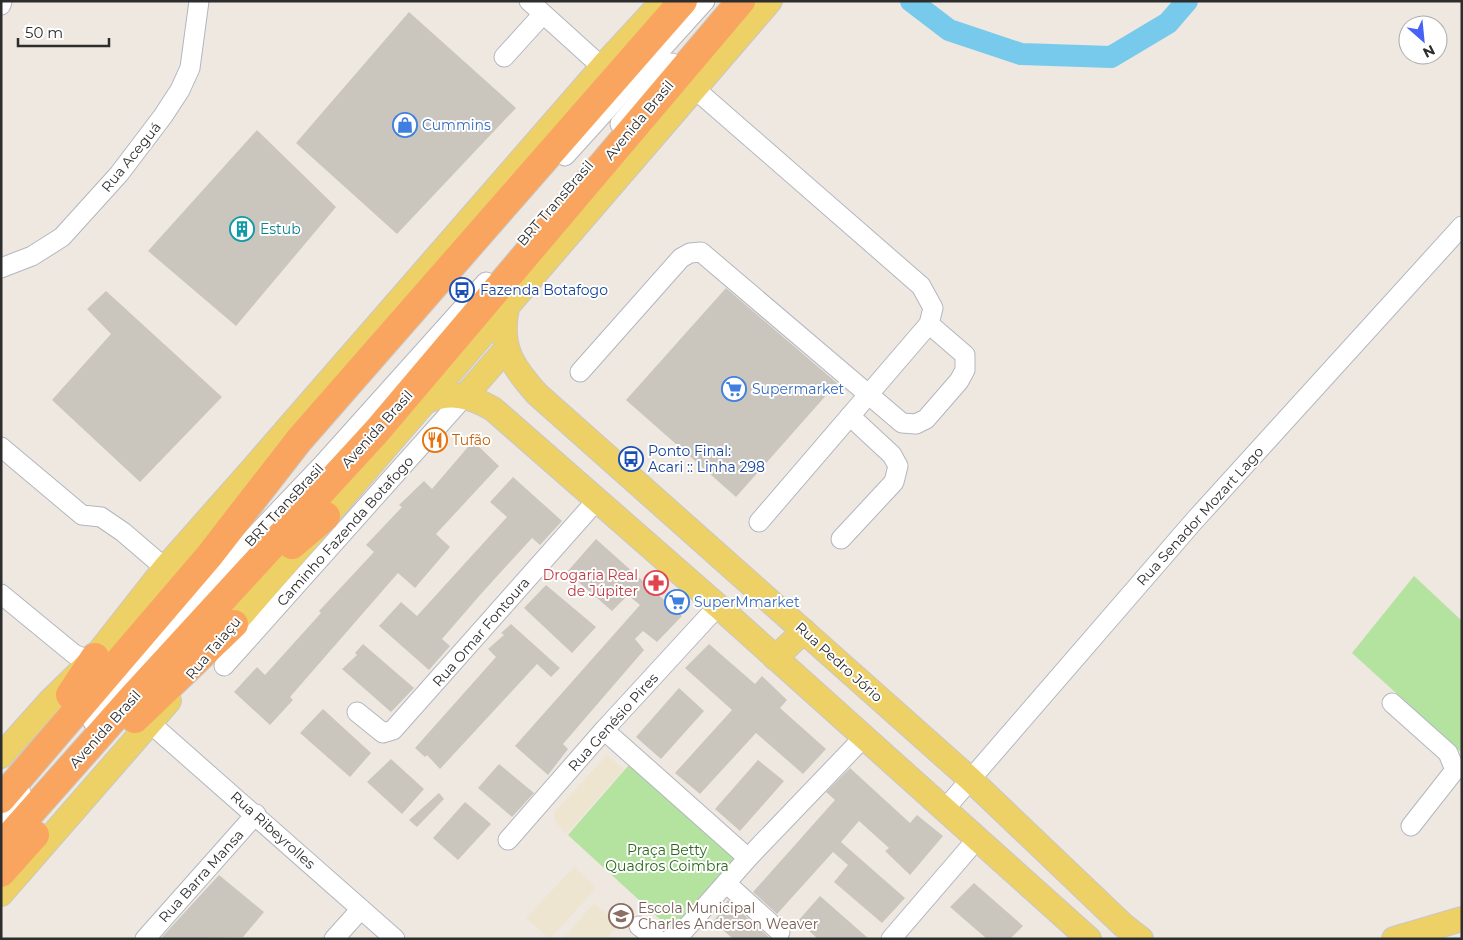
<svg xmlns="http://www.w3.org/2000/svg" width="1463" height="940" viewBox="0 0 1463 940" font-family="Montserrat,sans-serif">
<style>
.education{fill:#eee5d0}
.green{fill:#b4e29f}
.lines{fill:none;stroke-linecap:round;stroke-linejoin:round}
.river{stroke:#77caec;stroke-width:22}
.building{fill:#cac6be}
.minor-casing{stroke:#b3b6c0;stroke-width:21}
.major-casing{stroke:#c8c8c8;stroke-width:26}
.highway-casing{stroke:#c8c8c8;stroke-width:30}
.minor{stroke:#fff;stroke-width:19}
.major{stroke:#edd066;stroke-width:24}
.highway{stroke:#f9a55f;stroke-width:28}
.labels{text-anchor:middle;stroke-width:4;stroke-linejoin:round;paint-order:stroke}
.street-label{font-size:14px;fill:#2d2d2d;stroke:#fff}
.shop-label{font-size:14px;fill:#366cbe;stroke:#fff;text-anchor:start}
.culture-label{font-size:14px;fill:#0d838f;stroke:#fff;text-anchor:start}
.transit-label{font-size:14px;fill:#164399;stroke:#fff;text-anchor:start}
.food-label{font-size:14px;fill:#c56008;stroke:#fff;text-anchor:start}
.health-label{font-size:14px;fill:#be3a42;stroke:#fff;text-anchor:end}
.park-label{font-size:14px;fill:#2b691d;stroke:#fff}
.education-label{font-size:14px;fill:#785e54;stroke:#fff;text-anchor:start}
</style>
<rect width="100%" height="100%" fill="#eee8e0"/>
<g class="education">
<polygon points="607,755 624,769 566,834 555,821 554,813"/>
<polygon points="574,867 596,888 550,939 526,918"/>
<polygon points="594,903 619,925 606,939 563,939"/>
</g>
<g class="green">
<polygon points="1414,576 1462,621 1462,753 1352,653"/>
<polygon points="628,766 639,767 741,856 674,932 568,835"/>
</g>
<g class="lines">
<polyline class="river" points="911,1 949,30 1021,54 1111,57 1168,23 1187,1"/>
</g>
<g class="building">
<polygon points="409,12 516,108 397,234 296,143"/>
<polygon points="257,130 336,207 236,326 148,251"/>
<polygon points="726,288 837,383 736,497 626,400"/>
<polygon points="106,291 222,397 140,482 52,400 111,334 87,309"/>
<polygon points="473,441 499,466 436,534 450,547 415,588 398,573 290,697 293,700 270,725 234,692 257,667 265,675 321,613 319,611 374,552 366,545 402,507 399,505 424,481 432,489"/>
<polygon points="513,477 562,521 540,545 532,538 480,595 442,639 450,646 429,670 379,626 401,602 417,616 507,517 490,502"/>
<polygon points="596,539 682,616 657,642 643,631 635,639 644,650 563,744 568,749 548,775 515,746 640,605 628,595 612,611 567,572"/>
<polygon points="546,585 596,627 572,653 524,608"/>
<polygon points="511,624 560,668 551,677 537,664 440,769 427,755 425,757 415,748 496,657 488,649 504,635 501,633"/>
<polygon points="363,644 414,688 391,712 342,669 357,655 355,653"/>
<polygon points="709,644 755,684 762,676 787,700 780,708 826,749 803,774 756,733 700,794 675,773 732,710 685,668"/>
<polygon points="679,688 704,711 661,759 636,737"/>
<polygon points="323,709 371,753 350,777 300,733"/>
<polygon points="391,759 424,789 402,814 367,782"/>
<polygon points="758,760 784,781 740,831 715,809"/>
<polygon points="499,764 534,793 512,817 478,788"/>
<polygon points="850,768 910,823 917,815 943,836 910,875 885,851 889,848 859,821 841,842 905,898 882,923 834,882 848,865 833,852 777,914 753,892 835,800 826,792"/>
<polygon points="439,793 444,799 417,827 409,820"/>
<polygon points="465,802 491,824 458,860 433,838"/>
<polygon points="219,875 264,912 243,937 160,939"/>
<polygon points="974,883 1023,926 1010,939 987,939 950,907"/>
<polygon points="820,896 869,939 818,939 798,921"/>
<polygon points="728,900 771,939 733,939 713,921 727,906 725,904"/>
</g>
<g class="lines">
<defs>
<g id="minor">
<polyline points="529,1 602,67"/>
<polyline points="1,5 2,1"/>
<polyline points="504,57 543,14"/>
<polyline points="695,89 921,286 933,308 929,324 759,522"/>
<polyline points="620,124 672,63"/>
<polyline points="565,156 705,1"/>
<polyline points="1,268 32,256 62,237 119,174 163,116 180,90 190,68 199,1"/>
<polyline points="580,372 681,258 690,253 701,252 902,423 916,424 926,419 959,381 965,370 965,355 929,324"/>
<polyline points="1,447 82,515 101,517 123,532 165,568"/>
<polyline points="841,539 894,482 898,466 892,455 850,416"/>
<polyline points="1,594 74,654 85,659 95,657"/>
<polyline points="224,666 465,396"/>
<polyline points="1392,703 1448,753 1455,770 1411,826"/>
<polyline points="357,712 383,733 393,730 597,500"/>
<polyline points="93,722 227,565 322,465 486,282"/>
<polyline points="150,723 395,939"/>
<polyline points="604,730 748,858"/>
<polyline points="944,810 1194,521 1462,226"/>
<polyline points="1,816 21,793"/>
<polyline points="508,840 604,730 718,606"/>
<polyline points="726,883 780,932"/>
<polyline points="639,926 657,939"/>
<polyline points="145,939 256,814"/>
<polyline points="334,939 361,909"/>
<polyline points="670,939 680,935 748,858 864,737"/>
<polyline points="891,939 977,839"/>
</g>
<g id="major">
<path d="M 507,308 C 499,347 512,366 537,394 L 970,779 L 1123,925 L 1141,939"/>
<polyline points="465,396 506,349"/>
<path d="M 425,402 C 450,390 470,396 493,409 L 718,606 L 1089,939"/>
<polyline points="221,639 770,1"/>
<polyline points="775,658 804,631"/>
<polyline points="1,756 51,700 95,657 165,568 255,466 602,67 663,1"/>
<polyline points="1,894 169,701"/>
<polyline points="1394,939 1462,919"/>
</g>
<g id="highway">
<polyline points="292,545 326,516"/>
<polyline points="70,695 95,657"/>
<polyline points="135,719 234,624"/>
<polyline points="1,799 209,556 299,440 683,1"/>
<polyline points="1,846 132,698 377,431 741,1"/>
<polyline points="1,873 35,835"/>
</g>
</defs>
<use href="#minor" class="minor-casing"/>
<use href="#major" class="major-casing"/>
<use href="#highway" class="highway-casing"/>
<use href="#minor" class="minor"/>
<use href="#major" class="major"/>
<use href="#highway" class="highway"/>
</g>
<defs>
<symbol id="shop-ring" viewBox="-11 -11 22 22"><circle r="9.5" fill="#fff" stroke="#3f7fe0" stroke-width="1.5"/><path d="M-5-2.5h2.3a2.7 3.5 0 0 1 5.4 0H5L5.5 6h-11ZM-1.5-2.5h3a1.5 2.3 0 0 0-3 0Z" fill="#3f7fe0"/></symbol>
<symbol id="building-ring" viewBox="-11 -11 22 22"><circle r="9.5" fill="#fff" stroke="#0f9aa8" stroke-width="1.5"/><path d="M-4-6H4V6H1V3H-1V6H-4ZM-2.5-4.3h1.7v1.8h-1.7ZM.8-4.3h1.7v1.8H.8ZM-2.5-1h1.7V.8h-1.7ZM.8-1h1.7V.8H.8Z" fill="#0f9aa8"/></symbol>
<symbol id="bus-ring" viewBox="-11 -11 22 22"><circle r="9.5" fill="#fff" stroke="#1a4fb4" stroke-width="1.5"/><path d="M-5-6H5V4H4V6H2V4H-2V6H-4V4H-5ZM-3.5-4V0h7V-4ZM-3.5 1.2v1.5H-2V1.2ZM2 1.2v1.5H3.5V1.2Z" fill="#1a4fb4"/></symbol>
<symbol id="supermarket-ring" viewBox="-11 -11 22 22"><circle r="9.5" fill="#fff" stroke="#3f7fe0" stroke-width="1.5"/><path d="M-6-5.5h2.5l.6 2H6L4.5 2H-2.5L-4.4-4H-6ZM-1.5 3.2a1.3 1.3 0 1 0 .1 0ZM3 3.2a1.3 1.3 0 1 0 .1 0Z" fill="#3f7fe0"/></symbol>
<symbol id="restaurant-ring" viewBox="-11 -11 22 22"><circle r="9.5" fill="#fff" stroke="#e8710a" stroke-width="1.5"/><path d="M-5-6h1v4h1v-4h1v4h1v-4h1v5L-1.5 .5V6h-2V.5L-5-1ZM5-6V6H3V1.5H1.5Q1.5-4 5-6Z" fill="#e8710a"/></symbol>
<symbol id="pharmacy-ring" viewBox="-11 -11 22 22"><circle r="9.5" fill="#fff" stroke="#e0444e" stroke-width="1.5"/><path d="M-2-6h4v4h4v4h-4v4h-4v-4h-4v-4h4Z" fill="#e0444e"/></symbol>
<symbol id="school-ring" viewBox="-11 -11 22 22"><circle r="9.5" fill="#fff" stroke="#8d6e63" stroke-width="1.5"/><path d="M0-5L7-2L0 1L-7-2ZM-4 1L0 2.5L4 1V4Q0 6-4 4Z" fill="#8d6e63"/></symbol>
</defs>
<g fill-rule="evenodd">
<use href="#shop-ring" x="391" y="111" width="28" height="28"/>
<use href="#building-ring" x="228" y="215" width="28" height="28"/>
<use href="#bus-ring" x="448" y="276" width="28" height="28"/>
<use href="#supermarket-ring" x="720" y="375" width="28" height="28"/>
<use href="#restaurant-ring" x="421" y="426" width="28" height="28"/>
<use href="#bus-ring" x="617" y="445" width="28" height="28"/>
<use href="#pharmacy-ring" x="642" y="569" width="28" height="28"/>
<use href="#supermarket-ring" x="663" y="588" width="28" height="28"/>
<use href="#school-ring" x="607" y="902" width="28" height="28"/>
</g>
<g class="labels">
<g class="street-label">
<text transform="translate(639 120) rotate(-50)" y="5">Avenida Brasil</text>
<text transform="translate(131 157) rotate(-51)" y="5">Rua Aceguá</text>
<text transform="translate(555 203) rotate(-49)" y="5">BRT TransBrasil</text>
<text transform="translate(377 429) rotate(-48)" y="5">Avenida Brasil</text>
<text transform="translate(284 505) rotate(-47)" y="5">BRT TransBrasil</text>
<text transform="translate(1200 516) rotate(-48)" y="5">Rua Senador Mozart Lago</text>
<text transform="translate(345 531) rotate(-48)" y="5">Caminho Fazenda Botafogo</text>
<text transform="translate(481 632) rotate(-49)" y="5">Rua Omar Fontoura</text>
<text transform="translate(213 648) rotate(-50)" y="5">Rua Taiaçu</text>
<text transform="translate(839 662) rotate(42)" y="5">Rua Pedro Jório</text>
<text transform="translate(613 722) rotate(-48)" y="5">Rua Genésio Pires</text>
<text transform="translate(105 729) rotate(-48)" y="5">Avenida Brasil</text>
<text transform="translate(273 830) rotate(42)" y="5">Rua Ribeyrolles</text>
<text transform="translate(201 876) rotate(-48)" y="5">Rua Barra Mansa</text>
</g>
<g class="shop-label">
<text x="422" y="130">Cummins</text>
<text x="752" y="394">Supermarket</text>
<text x="694" y="607">SuperMmarket</text>
</g>
<g class="culture-label">
<text x="260" y="234">Estub</text>
</g>
<g class="transit-label">
<text x="480" y="295">Fazenda Botafogo</text>
<text x="648" y="456">Ponto Final:<tspan x="648" dy="16">Acari :: Linha 298</tspan></text>
</g>
<g class="food-label">
<text x="452" y="445">Tufão</text>
</g>
<g class="health-label">
<text x="638" y="580">Drogaria Real<tspan x="638" dy="16">de Júpiter</tspan></text>
</g>
<g class="park-label">
<text x="667" y="855">Praça Betty<tspan x="667" dy="16">Quadros Coimbra</tspan></text>
</g>
<g class="education-label">
<text x="638" y="913">Escola Municipal<tspan x="638" dy="16">Charles Anderson Weaver</tspan></text>
</g>
</g>
<rect width="1463" height="940" fill="none" stroke="#2d2d2d" stroke-width="5"/>
<g transform="translate(1423 40) rotate(153)"><circle r="24" fill="#ffffff" stroke="#ababab"/>
<path d="M0-4L9 19L0 12L-9 19Z" fill="#4663f5"/>
<text y="-8" font-size="14" font-weight="bold" text-anchor="middle" fill="#2d2d2d">N</text>
</g>
<path d="M18 38v8h91v-8" fill="none" stroke="#2d2d2d" stroke-width="2.5"/>
<text x="25" y="38" font-size="15" fill="#2d2d2d" stroke="#ffffff" stroke-width="4" paint-order="stroke">50 m</text>
</svg>
